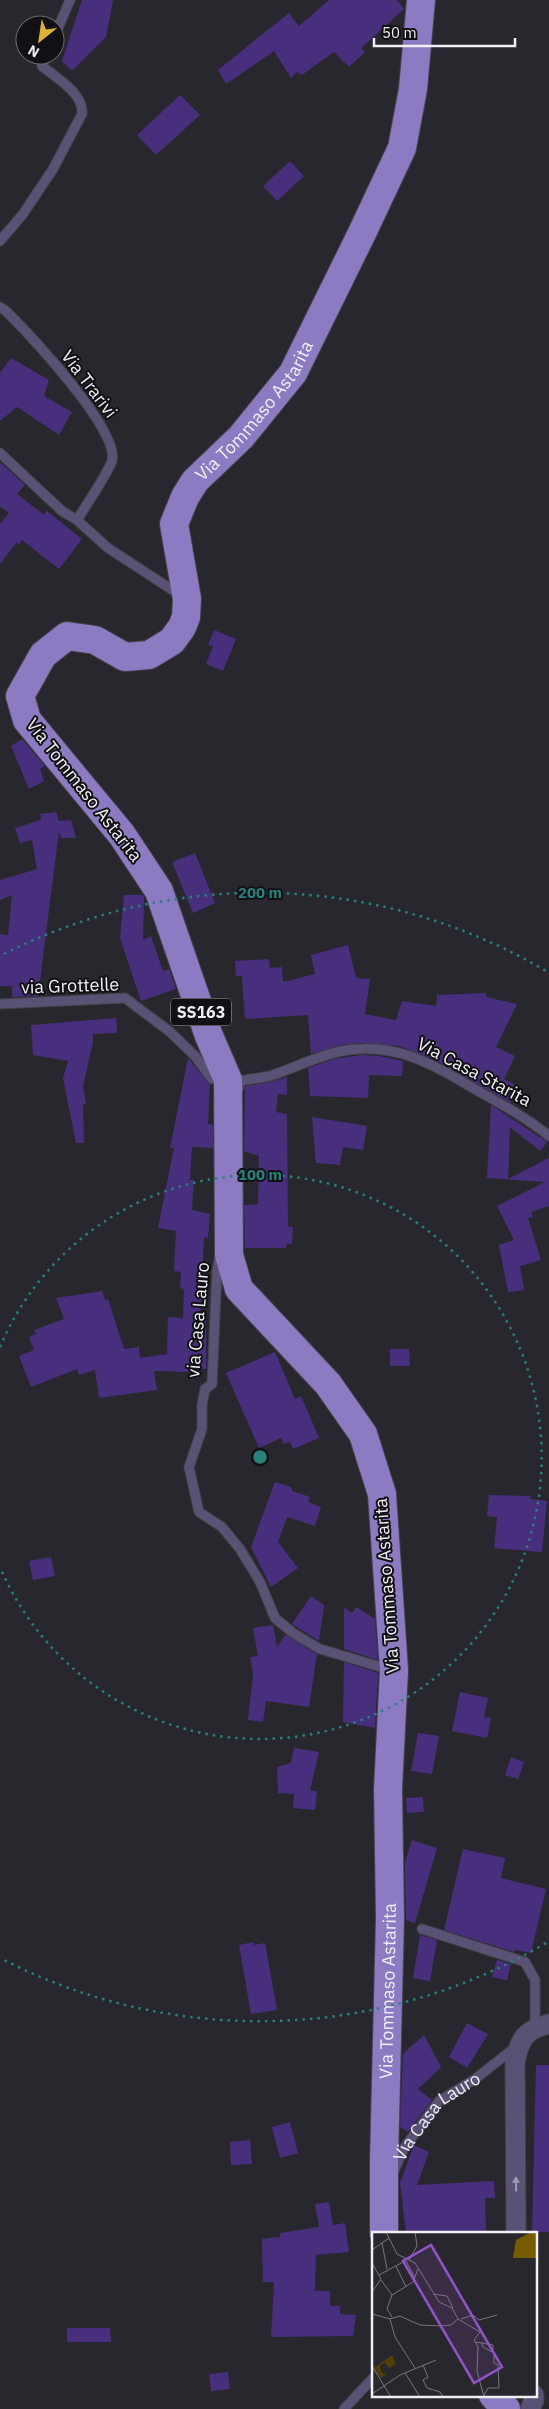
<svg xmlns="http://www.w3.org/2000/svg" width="549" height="2409" viewBox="0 0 549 2409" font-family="'IBM Plex Sans',sans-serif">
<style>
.building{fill:#482f7e}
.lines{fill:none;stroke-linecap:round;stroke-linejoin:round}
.lane-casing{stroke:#44434a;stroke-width:11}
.street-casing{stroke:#44434a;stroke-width:21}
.primary-casing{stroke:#44434a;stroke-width:30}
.lane{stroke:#5a5275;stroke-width:9}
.street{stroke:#5a5275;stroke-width:19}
.primary{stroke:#8c7ac3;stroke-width:28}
.oneway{fill:#9e99ae}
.ring{fill:none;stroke:#26827b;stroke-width:2.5;stroke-dasharray:2.5 5}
.labels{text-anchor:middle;stroke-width:4;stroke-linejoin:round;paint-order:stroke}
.shield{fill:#111013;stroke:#adacb0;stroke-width:1}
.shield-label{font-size:16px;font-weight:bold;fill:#f0eff4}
.street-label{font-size:18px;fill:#f0eff4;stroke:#111013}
.inset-road{fill:none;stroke:#78777d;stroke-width:1}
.view{fill:#9253ca;fill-opacity:0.15;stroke:#9253ca;stroke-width:2.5}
.inset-edge{fill:none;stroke:#f0eff4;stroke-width:2.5}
.centre{fill:#26827b;stroke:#111013;stroke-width:2.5}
.ring-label{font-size:15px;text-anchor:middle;font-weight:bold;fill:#26827b;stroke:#111013;stroke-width:4;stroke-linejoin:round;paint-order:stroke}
</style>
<rect width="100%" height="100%" fill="#28272e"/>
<g class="building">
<polygon points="82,0 113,0 106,37 72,71 62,61"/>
<polygon points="329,0 397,0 404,9 361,48 365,52 349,67 334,52 302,75 297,72 291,78 274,51 226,84 218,70 289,13 299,26"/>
<polygon points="180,95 200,115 156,155 137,135"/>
<polygon points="290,161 304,176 277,201 263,186"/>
<polygon points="11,358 49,380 44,396 72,412 59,435 17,407 0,421 0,373"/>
<polygon points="0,462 25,485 17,494 44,515 47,511 82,539 59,569 22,540 19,545 17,542 0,564 0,524 9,513 0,506"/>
<polygon points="214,630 236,639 223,671 206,664 213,646 208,645"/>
<polygon points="22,739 45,766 40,769 44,781 29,789 11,746"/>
<polygon points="56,812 59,821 71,820 76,838 61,838 59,831 38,996 12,997 12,986 0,986 0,934 8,935 12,895 0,900 0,880 37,869 32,840 20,843 15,828 41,820 40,814"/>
<polygon points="195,853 215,903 193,913 172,862"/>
<polygon points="124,895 143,895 144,897 143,940 151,936 163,971 169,969 176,989 141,1001 120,938"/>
<polygon points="348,945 356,978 370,979 365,1014 396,1020 402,1001 436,1006 437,995 486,993 486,997 517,1004 496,1047 515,1056 504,1079 514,1084 511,1103 433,1059 399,1046 361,1043 341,1045 311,1054 308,1015 245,1019 242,976 236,976 235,961 269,959 270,968 282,967 283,982 315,974 311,955"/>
<polygon points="116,1018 117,1033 93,1034 93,1042 83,1086 86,1104 83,1104 84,1143 76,1143 63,1078 68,1061 33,1055 31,1025"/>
<polygon points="362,1055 379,1056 403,1061 402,1076 369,1075 368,1098 310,1096 308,1068 334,1059"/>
<polygon points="188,1058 210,1085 208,1124 213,1125 213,1148 192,1147 190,1180 194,1180 192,1210 210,1214 208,1238 204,1237 200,1318 206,1319 206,1369 190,1369 190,1372 154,1371 157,1390 99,1398 95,1370 79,1375 77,1369 31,1387 19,1356 34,1350 29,1337 36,1334 34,1330 64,1319 56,1298 102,1291 105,1300 108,1299 124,1349 139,1347 140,1358 167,1354 168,1317 183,1318 184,1289 180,1288 181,1272 174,1271 176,1231 158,1228 174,1148 170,1148"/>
<polygon points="287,1077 287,1095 278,1094 276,1112 287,1114 288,1227 293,1227 292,1244 286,1244 286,1248 245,1248 244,1205 258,1204 259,1156 244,1151 245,1086 271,1082"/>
<polygon points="491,1105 547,1142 540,1151 510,1127 508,1179 549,1158 549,1206 531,1212 533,1217 528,1218 541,1260 520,1266 524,1290 508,1292 499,1245 514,1240 497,1206 545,1182 487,1178"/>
<polygon points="312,1117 367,1126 363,1150 343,1147 340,1165 316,1163"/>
<polygon points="390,1349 409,1349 410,1366 390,1366"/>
<polygon points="275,1352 295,1399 301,1396 319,1438 293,1449 290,1442 284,1444 281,1438 259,1448 226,1373"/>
<polygon points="275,1482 291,1487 292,1491 310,1497 308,1502 321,1507 315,1526 287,1517 278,1542 298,1568 271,1587 251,1547"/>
<polygon points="489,1495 531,1496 530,1499 547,1501 542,1552 494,1548 497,1517 487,1516"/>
<polygon points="51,1557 55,1576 33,1580 29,1561"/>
<polygon points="311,1596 324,1605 319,1641 292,1624"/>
<polygon points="344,1607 352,1613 356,1607 375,1619 378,1660 344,1649"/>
<polygon points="273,1625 277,1647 285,1635 317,1654 309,1707 266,1701 263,1722 248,1720 253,1674 250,1657 258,1656 253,1628"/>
<polygon points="344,1662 378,1673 375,1728 343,1722"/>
<polygon points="460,1692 488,1698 484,1717 491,1718 487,1738 452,1731"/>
<polygon points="418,1733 439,1736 432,1774 411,1771"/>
<polygon points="294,1748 319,1752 310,1791 317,1791 315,1810 293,1808 294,1794 278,1793 277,1767 291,1763"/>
<polygon points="511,1757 524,1762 518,1779 505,1775"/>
<polygon points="423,1797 424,1812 407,1813 406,1798"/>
<polygon points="412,1840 437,1848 415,1923 406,1920 405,1863"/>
<polygon points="463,1849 505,1858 501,1878 546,1889 531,1953 515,1950 514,1952 444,1930"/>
<polygon points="420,1935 437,1940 430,1981 413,1978"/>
<polygon points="254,1942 254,1945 265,1943 277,2010 251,2014 239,1945"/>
<polygon points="497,1960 511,1964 507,1980 492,1977"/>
<polygon points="467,2023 488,2034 467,2068 449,2057"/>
<polygon points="424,2035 441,2067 418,2089 432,2100 408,2132 400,2127 403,2054"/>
<polygon points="536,2065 549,2065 549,2232 532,2232"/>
<polygon points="290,2122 298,2153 280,2158 272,2127"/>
<polygon points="250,2140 252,2164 231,2165 230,2142"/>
<polygon points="414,2145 429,2152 417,2185 494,2181 495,2198 485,2198 486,2233 406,2233 400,2183"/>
<polygon points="329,2202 333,2225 345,2223 349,2252 316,2255 315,2291 330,2291 330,2306 340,2306 340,2314 356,2315 353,2336 271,2337 274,2282 263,2282 262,2239 280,2237 280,2233 319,2227 315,2204"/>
<polygon points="67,2328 110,2328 111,2342 67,2342"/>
<polygon points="228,2372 230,2389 211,2391 209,2374"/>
</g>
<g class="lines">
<defs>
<g id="lane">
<polyline points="55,35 70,0"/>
<path d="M 0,241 L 23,214 L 53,169 L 82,114 C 84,93 56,78 42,66 L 46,55"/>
<path d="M 0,307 L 6,311 C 29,334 120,430 112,461 C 108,473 85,507 77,520 L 108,548 L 180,595"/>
<polyline points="0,453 62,511 77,520"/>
<polyline points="0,1004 125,998 169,1031 195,1056 212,1079 223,1079"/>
<path d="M 239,1088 L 239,1081 C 249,1079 260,1078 270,1076 C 294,1068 317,1056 342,1051 C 396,1041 434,1065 478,1091 C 503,1105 527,1118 549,1136"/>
<polyline points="220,1255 217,1270 212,1384 205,1389 202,1405 202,1429 189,1467 199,1512 222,1527 240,1549 260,1582 275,1618 293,1633 320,1649 391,1670"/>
<polyline points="422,1929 525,1962 535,1980 535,2028"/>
<path id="s1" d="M 394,2171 L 404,2148 L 439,2101 L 475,2079 L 517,2046"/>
<polyline points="344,2409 373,2378"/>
</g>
<g id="street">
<path d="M 516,2233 L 515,2062 C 520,2038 525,2030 549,2024"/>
<polyline points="530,2409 534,2400 534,2395"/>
</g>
<g id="primary">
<path id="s2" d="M 384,2233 L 384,2161 L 390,1918 L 388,1789 L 394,1670 L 382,1494 L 363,1434 L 328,1384 L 239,1289 L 229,1255 L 228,1080 L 209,1036 L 159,891 L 122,835 L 27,720 L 20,696 L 43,655 L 67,636 L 95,640 L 125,657 L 149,655 L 172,641 L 182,627 L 186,617 L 187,599 L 174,524 L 185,497 L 195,481 L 241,437 L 293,373 L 363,231 L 402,148 L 413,89 L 421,0"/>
<polyline points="493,2395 506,2409"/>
</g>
</defs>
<use href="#lane" class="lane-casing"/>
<use href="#street" class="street-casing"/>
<use href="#primary" class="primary-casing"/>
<use href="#lane" class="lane"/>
<use href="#street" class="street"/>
<use href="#primary" class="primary"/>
</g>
<defs><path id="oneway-solid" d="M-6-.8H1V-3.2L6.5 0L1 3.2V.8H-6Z" transform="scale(1.25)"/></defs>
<use class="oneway" href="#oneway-solid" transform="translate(516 2184) rotate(-91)"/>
<g class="ring">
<path d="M0 1347A282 282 0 1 1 0 1567"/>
<path d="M546 1943A564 564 0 0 1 4 1960M4 954A564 564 0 0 1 546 971"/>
</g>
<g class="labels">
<rect class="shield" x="171" y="998.5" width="60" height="27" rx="4"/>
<g class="shield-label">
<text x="201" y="1018">SS163</text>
</g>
<g class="street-label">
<text transform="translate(89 384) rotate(53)" y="6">Via Trarivi</text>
<text dy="6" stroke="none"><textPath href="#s2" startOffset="2101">Via Tommaso Astarita</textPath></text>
<text transform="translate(84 790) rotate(52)" y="6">Via Tommaso Astarita</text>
<text transform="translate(70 986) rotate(-2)" y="6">via Grottelle</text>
<text transform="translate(474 1072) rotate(28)" y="6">Via Casa Starita</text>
<text transform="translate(198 1320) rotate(-85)" y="6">via Casa Lauro</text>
<text transform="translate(387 1586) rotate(-94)" y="6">Via Tommaso Astarita</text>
<text dy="6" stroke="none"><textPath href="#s2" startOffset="242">Via Tommaso Astarita</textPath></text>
<text dy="6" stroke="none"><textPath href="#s1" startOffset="71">Via Casa Lauro</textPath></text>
</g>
</g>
<g transform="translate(372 2232)">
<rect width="165" height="165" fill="#28272e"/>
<path d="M 20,123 L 24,132 L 17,136 L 13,130 L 8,134 L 10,141 L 15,142 L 9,146 L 2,136 Z" fill="#513f05"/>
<path d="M 159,0 L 165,0 L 165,26 L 141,26 L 144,8 Z" fill="#785d00"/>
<path class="inset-road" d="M 14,0 L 25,22 L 43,31 L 67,70 L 80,76 L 86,87 L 108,100 L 102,108 L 106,115 L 105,139 L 112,165M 10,11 L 15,37M 0,18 L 17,6M 37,28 L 45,14 L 43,0M 34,29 L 43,46M 0,31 L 9,47 L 0,60M 24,34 L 34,55M 7,43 L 33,29M 9,48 L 20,63 L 15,77 L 20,85M 61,62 L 75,64 L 81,76M 20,63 L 41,50 L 46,37M 0,82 L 18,87M 18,87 L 28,84 L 48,93 L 70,94 L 79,93 L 86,87M 18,87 L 23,105 L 43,136M 89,87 L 101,83 L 107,88 L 125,83M 103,110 L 110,111 L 111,115 L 122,121 L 122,131 L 126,133 L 127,156 L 116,156 L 112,163M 110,111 L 121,113 L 121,119M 51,133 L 56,145 L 51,148 L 55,156M 0,134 L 19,165M 33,141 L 48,165M 55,156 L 68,160 L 71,165M 0,162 L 28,143 L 64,128"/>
<path class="view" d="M 59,13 L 130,135 L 102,151 L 31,29 Z"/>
<rect width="165" height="165" class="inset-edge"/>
</g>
<circle cx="260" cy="1457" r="8" class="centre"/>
<g class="ring-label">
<text x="260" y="898">200 m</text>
<text x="260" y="1180">100 m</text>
</g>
<g transform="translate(40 40) rotate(210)"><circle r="24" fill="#111013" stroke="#6a696d"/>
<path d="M0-4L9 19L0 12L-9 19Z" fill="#dcb233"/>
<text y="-8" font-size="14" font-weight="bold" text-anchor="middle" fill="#f0eff4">N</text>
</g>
<path d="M374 38v8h141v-8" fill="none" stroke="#f0eff4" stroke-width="2.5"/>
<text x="382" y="38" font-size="15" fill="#f0eff4" stroke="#111013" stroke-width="4" paint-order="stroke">50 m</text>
</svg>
